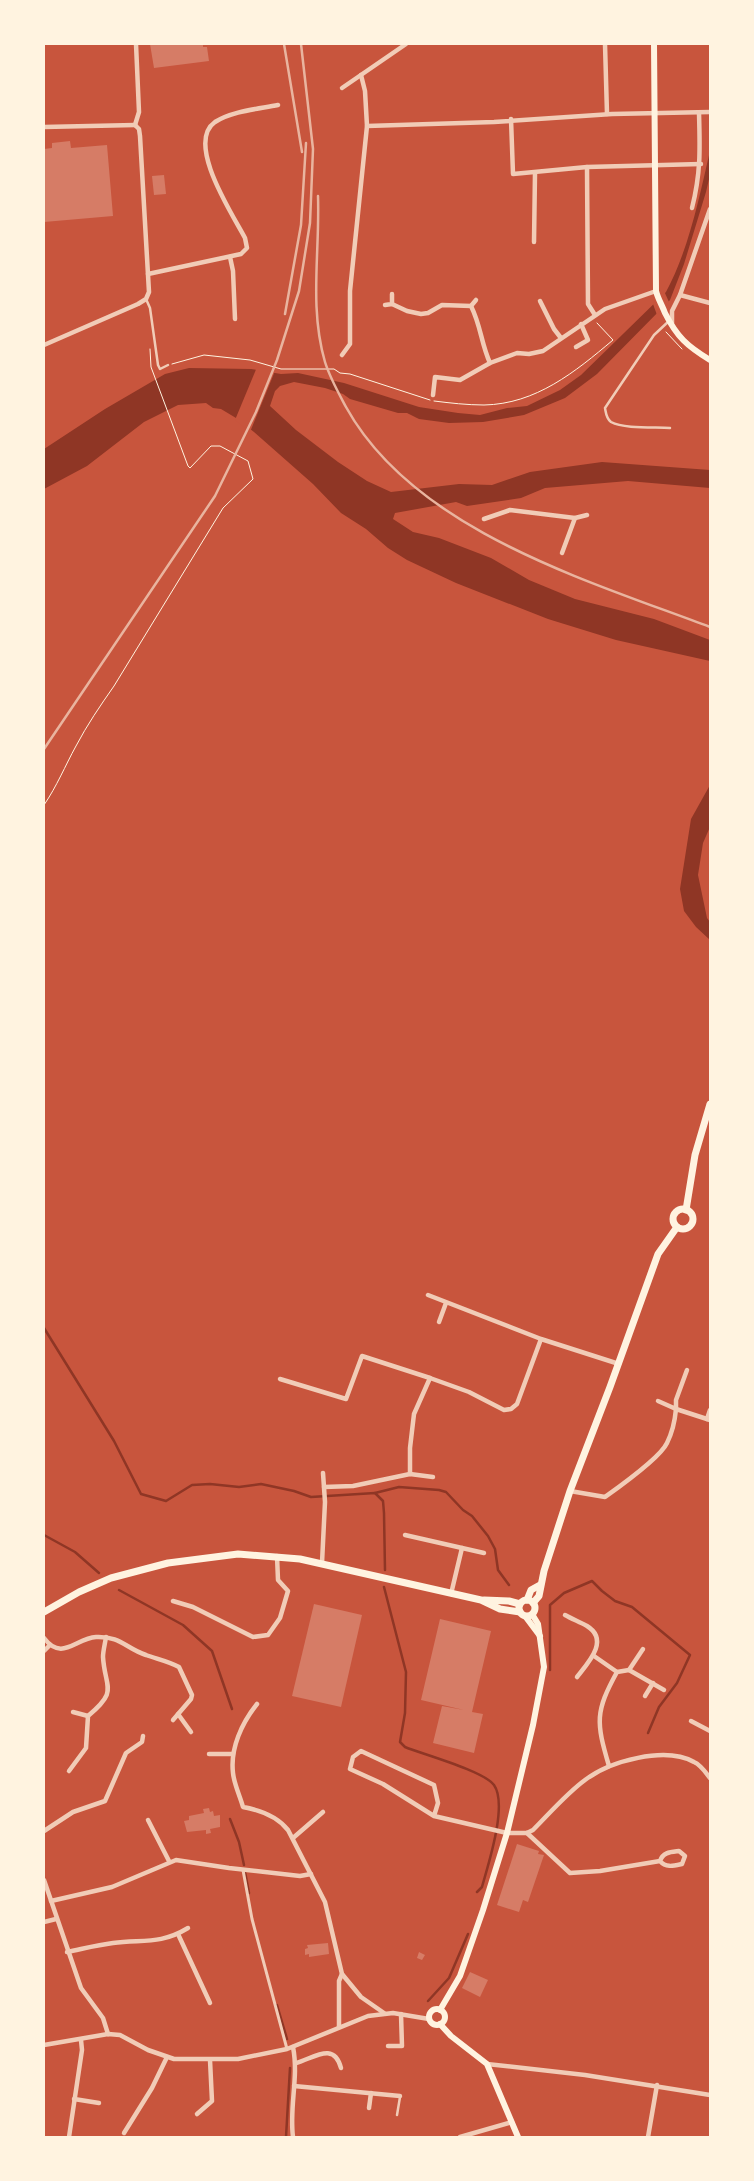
<svg xmlns="http://www.w3.org/2000/svg" width="754" height="2181" viewBox="0 0 754 2181" font-family="Montserrat,sans-serif">
<style>
.water{fill:#8f3625}
.pier{fill:#c8553d}
.lines{fill:none;stroke-linecap:round;stroke-linejoin:round}
.stream{stroke:#8f3625;stroke-width:2.5}
.building{fill:#d67c66}
.path{stroke:#fff3e0;stroke-width:1}
.service{stroke:#f1ccb7;stroke-width:2.5}
.pedestrian{stroke:#f1ccb7;stroke-width:3}
.minor{stroke:#f1ccb7;stroke-width:4.5}
.secondary{stroke:#fff3e0;stroke-width:6}
.primary{stroke:#fff3e0;stroke-width:7}
.rail{stroke:#e9b49f;stroke-width:2.5}
</style>
<rect width="100%" height="100%" fill="#c8553d"/>
<g class="water">
<path d="M 710,151 L 710,175 L 706,192 L 684,264 L 670,300 L 597,374 L 565,398 L 524,415 L 483,422 L 449,423 L 419,419 L 407,413 L 398,413 L 350,399 L 343,394 L 325,388 L 294,382 L 280,386 L 275,391 L 270,406 L 296,430 L 338,462 L 367,481 L 391,492 L 459,484 L 492,485 L 530,472 L 602,462 L 710,470 L 710,488 L 628,481 L 545,488 L 521,498 L 467,506 L 456,502 L 395,513 L 393,519 L 413,532 L 439,538 L 491,558 L 529,580 L 575,599 L 654,619 L 710,640 L 710,661 L 616,640 L 548,619 L 456,583 L 407,560 L 388,548 L 366,529 L 341,513 L 313,484 L 254,432 L 236,418 L 221,409 L 213,408 L 206,403 L 178,405 L 144,422 L 87,466 L 44,489 L 44,449 L 105,409 L 165,374 L 189,368 L 251,369 L 281,374 L 298,373 L 344,383 L 419,407 L 458,413 L 480,415 L 507,408 L 527,406 L 560,390 L 581,375 L 666,292 C 689,249 699,198 710,151 Z"/>
<polygon points="710,785 710,827 703,843 698,875 707,918 710,922 710,940 696,927 684,911 680,889 691,819"/>
</g>
<g class="pier">
<polygon points="664,291 669,302 657,315 653,304"/>
<polygon points="257,367 275,371 250,432 235,420"/>
</g>
<g class="lines">
<g class="stream">
<polyline points="44,1328 114,1441 141,1494 166,1501 192,1485 210,1484 239,1487 261,1484 294,1491 311,1497 375,1493 383,1501 384,1513 385,1570"/>
<polyline points="375,1493 399,1487 439,1490 446,1492 463,1510 472,1516 488,1536 495,1549 498,1570 509,1585"/>
<polyline points="44,1535 75,1552 99,1573"/>
<path d="M 384,1587 L 406,1672 L 405,1713 L 400,1742 L 405,1747 C 422,1754 484,1771 494,1785 C 508,1805 488,1865 482,1887 L 477,1892"/>
<polyline points="119,1590 183,1625 212,1651 232,1709"/>
<polyline points="550,1670 550,1605 564,1593 592,1581 602,1591 615,1601 632,1607 690,1655 677,1683 659,1707 648,1733"/>
<polyline points="230,1819 239,1842 244,1865"/>
<polyline points="245,1872 249,1893"/>
<polyline points="428,2001 449,1978 468,1934"/>
<polyline points="277,2005 287,2039"/>
<polyline points="286,2137 290,2068"/>
</g>
</g>
<g class="building">
<polygon points="150,44 203,44 203,47 207,47 209,61 154,68"/>
<polygon points="70,141 71,148 107,145 113,216 44,222 44,149 52,148 52,143"/>
<polygon points="164,175 166,194 154,195 152,176"/>
<polygon points="314,1604 362,1615 341,1707 292,1696"/>
<polygon points="440,1619 491,1631 472,1712 483,1714 474,1753 433,1743 442,1706 464,1710 421,1700"/>
<polygon points="209,1808 210,1812 213,1811 214,1816 220,1815 220,1827 210,1829 211,1833 206,1834 206,1830 187,1832 184,1821 189,1820 189,1816 204,1813 203,1809"/>
<polygon points="517,1844 539,1851 538,1854 544,1855 528,1902 523,1900 519,1912 497,1905"/>
<polygon points="328,1943 329,1954 309,1957 309,1954 305,1955 305,1949 308,1948 307,1945"/>
<polygon points="419,1952 425,1955 422,1960 417,1958"/>
<polygon points="470,1972 488,1980 480,1997 462,1988"/>
</g>
<g class="lines">
<g class="path">
<polyline points="666,332 682,349"/>
<polyline points="172,364 204,355 250,360 281,369 334,369 340,373 350,374 430,400"/>
<path d="M 434,401 C 450,403 467,405 484,405 C 536,404 575,372 613,340 L 597,323"/>
<path d="M 44,805 C 57,786 65,766 76,746 C 87,725 100,706 114,686 L 223,508 L 253,479 L 248,461 L 220,446 L 211,446 L 190,468 L 188,466 L 151,367 L 150,349"/>
</g>
<g class="service">
<polyline points="146,299 150,308 158,365 160,369 168,365"/>
<path d="M 669,321 L 654,335 L 605,408 C 606,413 606,418 611,422 C 624,429 654,427 670,428"/>
<polyline points="397,2115 400,2097"/>
</g>
<polyline class="pedestrian" points="243,1870 252,1919 287,2049"/>
<g class="minor">
<polyline points="605,44 607,114"/>
<polyline points="342,88 406,44"/>
<polyline points="511,119 513,174 587,167 701,164"/>
<polyline points="135,125 139,112 136,44"/>
<polyline points="367,126 494,122 612,114 710,112"/>
<polyline points="44,127 135,125"/>
<polyline points="587,167 588,304 595,315"/>
<path d="M 692,208 C 701,173 700,148 699,113"/>
<polyline points="534,242 535,173"/>
<polyline points="230,257 233,271 235,319"/>
<path d="M 148,274 L 241,254 L 247,248 L 245,238 C 233,215 185,143 215,122 C 232,111 258,109 278,105"/>
<polyline points="680,295 710,303"/>
<polyline points="540,301 554,329 561,338"/>
<path d="M 392,304 L 407,311 L 421,314 L 428,313 L 442,305 L 471,306 C 481,326 481,343 490,363"/>
<polyline points="385,305 392,304 392,294"/>
<polyline points="471,306 476,300"/>
<polyline points="672,323 672,311 680,295 710,209"/>
<polyline points="44,345 138,304 146,299 149,292 140,136 139,129 135,125"/>
<polyline points="576,347 588,340 581,324"/>
<polyline points="342,355 350,344 350,291 367,126 365,91 361,75"/>
<polyline points="433,395 435,377 460,380 490,363 517,353 529,354 543,351 605,309 656,291"/>
<polyline points="484,519 510,510 575,518 587,515"/>
<polyline points="562,553 575,518"/>
<polyline points="428,1295 541,1339 619,1364"/>
<polyline points="439,1322 446,1303"/>
<polyline points="280,1379 346,1399 362,1356 430,1378"/>
<polyline points="658,1401 676,1409 676,1400 687,1370"/>
<polyline points="707,1419 710,1410"/>
<polyline points="410,1474 410,1448 414,1414 430,1378 469,1392 504,1410 511,1409 517,1404 541,1339"/>
<polyline points="324,1487 353,1486 410,1474 433,1477"/>
<path d="M 570,1491 L 605,1497 C 619,1487 660,1458 667,1443 C 672,1433 675,1420 676,1409 L 710,1420"/>
<polyline points="405,1535 484,1553"/>
<polyline points="322,1563 325,1502 323,1473"/>
<polyline points="451,1594 462,1548"/>
<polyline points="173,1601 193,1607 253,1637 268,1635 280,1618 288,1591 278,1580 277,1556"/>
<path d="M 565,1615 C 572,1619 580,1622 587,1626 C 610,1640 588,1663 577,1677"/>
<path d="M 44,1638 C 62,1662 76,1638 96,1637 C 121,1636 125,1648 146,1655 C 157,1659 168,1661 179,1667 L 192,1695 L 191,1699 L 173,1720"/>
<polyline points="44,1651 50,1645"/>
<polyline points="594,1656 617,1672 629,1670 664,1690"/>
<polyline points="629,1670 643,1649"/>
<polyline points="645,1696 653,1683"/>
<path d="M 257,1704 C 242,1723 230,1748 233,1773 C 234,1784 240,1796 243,1807 C 260,1810 277,1816 288,1830 L 325,1902 L 342,1974 L 361,1997 L 384,2013"/>
<polyline points="73,1712 88,1716"/>
<polyline points="178,1714 191,1732"/>
<polyline points="691,1721 710,1731"/>
<polyline points="209,1754 233,1754"/>
<path d="M 609,1766 C 596,1722 595,1712 617,1672"/>
<path d="M 69,1771 L 86,1748 L 88,1716 C 119,1690 105,1689 103,1657 C 103,1651 105,1644 106,1637"/>
<path d="M 434,1816 L 438,1803 L 434,1785 L 361,1751 L 353,1757 L 350,1769 L 383,1784 L 434,1816 L 507,1833 L 527,1833 L 533,1830 C 550,1813 566,1794 585,1780 C 610,1761 665,1746 694,1762 C 701,1765 706,1773 710,1778"/>
<polyline points="148,1820 169,1861"/>
<polyline points="44,1831 73,1812 105,1801 126,1753 142,1742 143,1736"/>
<path d="M 527,1833 L 570,1873 L 600,1871 L 660,1861 C 663,1852 671,1852 679,1851 L 685,1856 L 682,1864 C 673,1866 666,1868 660,1861"/>
<polyline points="293,1838 323,1812"/>
<polyline points="44,1880 81,1988 103,2018 108,2034"/>
<polyline points="51,1901 112,1887 176,1860 229,1868 300,1876 311,1874"/>
<polyline points="44,1922 56,1919"/>
<polyline points="178,1934 210,2003"/>
<path d="M 67,1952 C 82,1949 97,1945 113,1943 C 142,1939 160,1945 188,1928"/>
<polyline points="339,2027 339,1981 342,1974"/>
<polyline points="44,2045 108,2034 120,2035 148,2050 174,2059 238,2059 287,2049 368,2016 393,2013 429,2019"/>
<polyline points="388,2046 402,2046 401,2014"/>
<path d="M 293,2047 C 299,2077 289,2107 293,2137"/>
<path d="M 296,2063 C 314,2058 334,2041 341,2068"/>
<polyline points="487,2064 585,2075 710,2095"/>
<polyline points="294,2086 400,2096"/>
<polyline points="74,2099 99,2103"/>
<polyline points="369,2108 371,2093"/>
<polyline points="197,2114 212,2101 210,2060"/>
<polyline points="124,2133 152,2088 167,2057"/>
<polyline points="69,2137 82,2050 81,2040"/>
<polyline points="460,2137 512,2122"/>
<polyline points="648,2137 657,2085"/>
</g>
<g class="secondary">
<path d="M 654,44 L 656,291 C 658,299 662,305 665,313 C 677,337 687,346 710,360"/>
<polyline points="525,1616 540,1636"/>
<circle cx="437" cy="2017" r="8"/>
<polyline points="440,2010 460,1976 483,1910 507,1833 533,1725 544,1667 538,1624 532,1614"/>
<polyline points="440,2024 451,2036 487,2064 518,2137"/>
</g>
<g class="primary">
<circle cx="683" cy="1219" r="10"/>
<polyline points="686,1210 695,1155 710,1104"/>
<polyline points="484,1600 509,1601 520,1604"/>
<polyline points="527,1600 531,1590 540,1585"/>
<circle cx="527" cy="1608" r="8"/>
<polyline points="533,1603 539,1596 544,1571 570,1491 610,1387 658,1254 677,1227"/>
<polyline points="44,1612 79,1592 111,1578 168,1563 238,1554 300,1559 481,1600 500,1609 520,1612"/>
</g>
<g class="rail">
<polyline points="284,44 302,152"/>
<path d="M 318,196 C 320,252 309,307 325,362 C 330,378 338,392 346,407 C 414,530 586,580 710,627"/>
<polyline points="285,314 301,225 306,143"/>
<polyline points="44,749 215,496 256,412 277,360 299,291 310,223 313,149 301,44"/>
</g>
</g>
<rect width="754" height="2181" fill="none" stroke="#fff3e0" stroke-width="90"/>
</svg>
